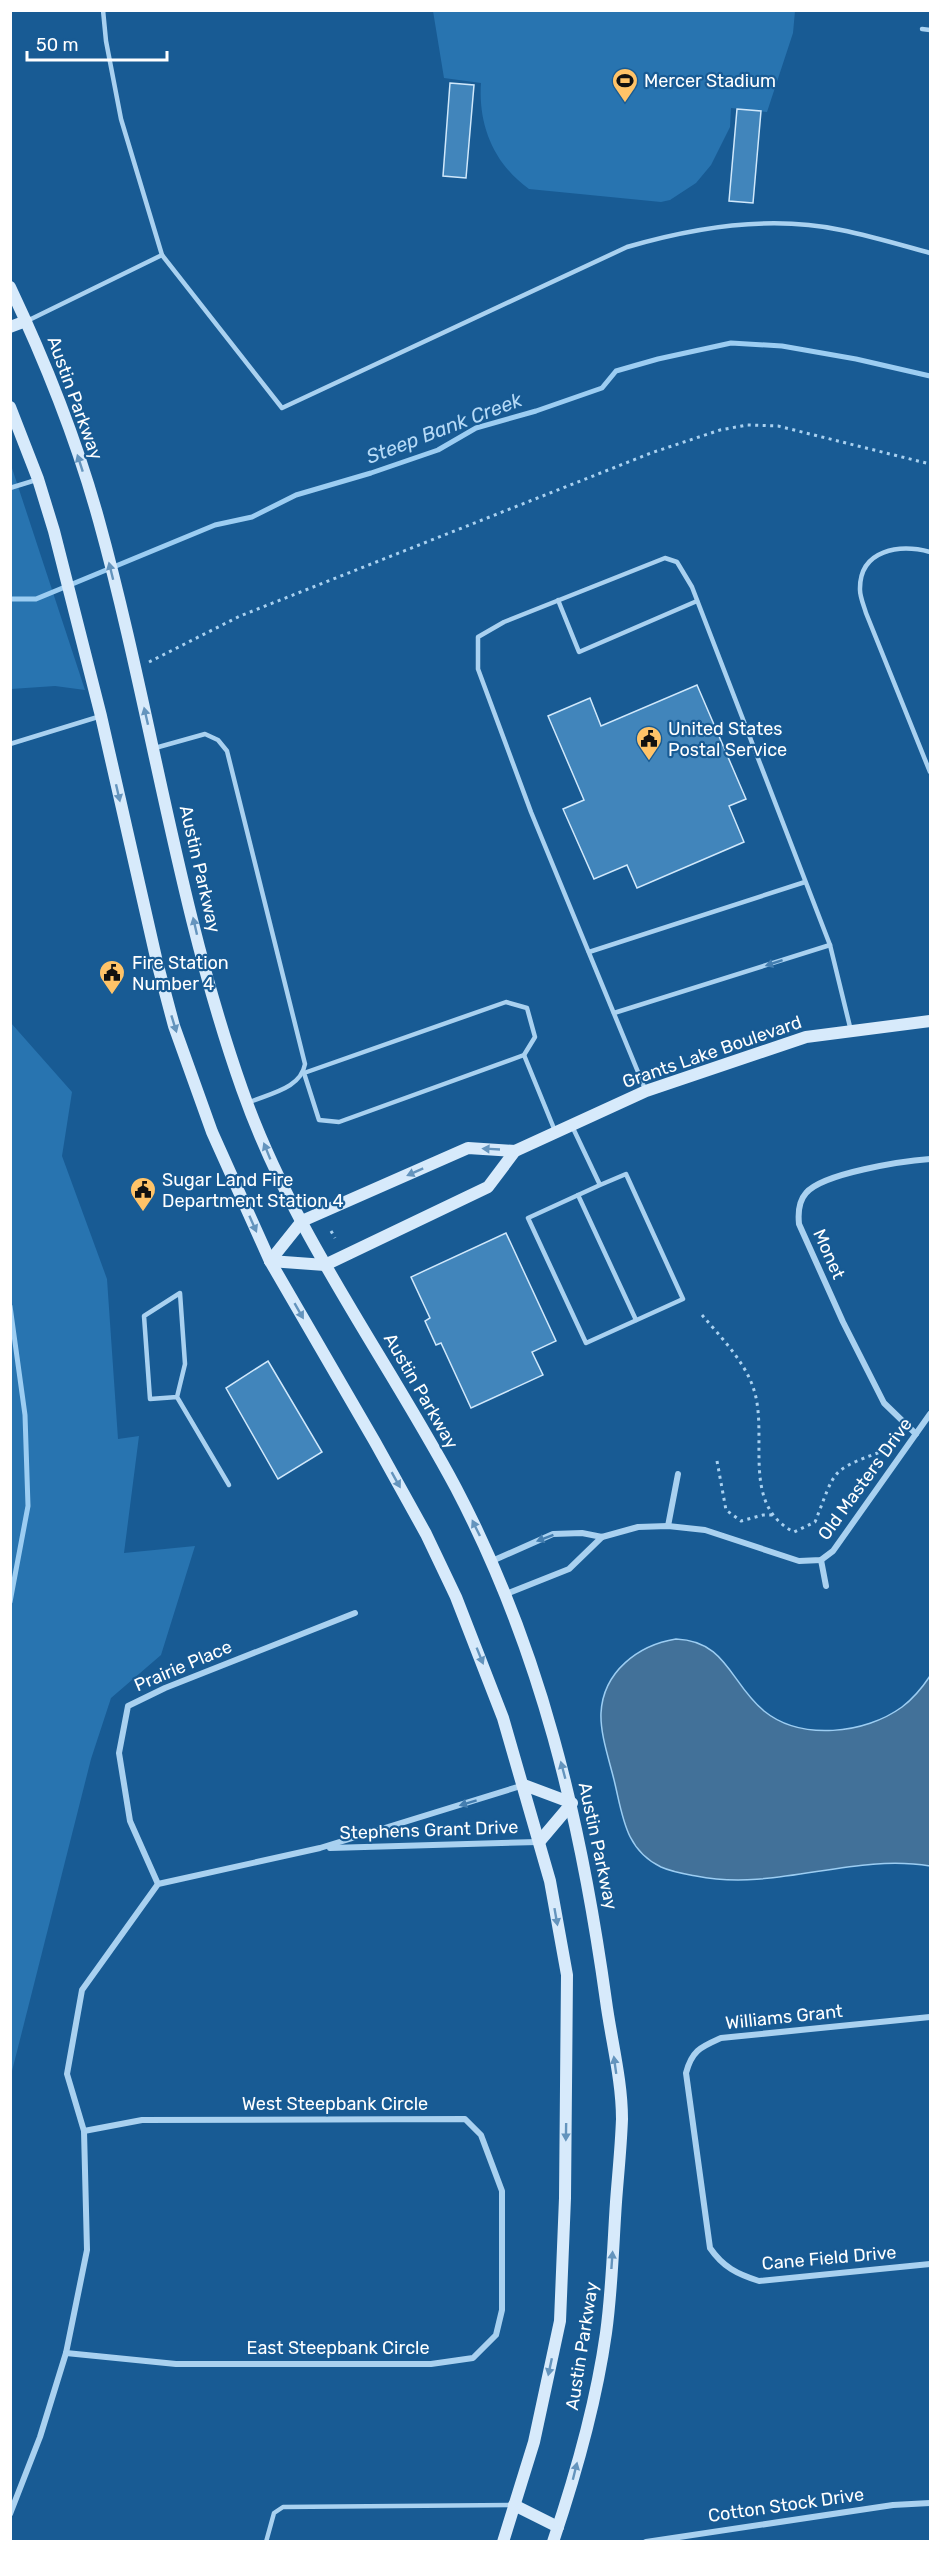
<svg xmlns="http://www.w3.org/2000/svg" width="941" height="2552" viewBox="0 0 941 2552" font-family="Rubik,sans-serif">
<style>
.green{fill:#2874b0}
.water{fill:#427199;stroke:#9ccdf2;stroke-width:1.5}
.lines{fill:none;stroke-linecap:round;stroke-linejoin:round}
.stream{stroke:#9ccdf2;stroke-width:5}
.building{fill:#4185bb;stroke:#d0e8fb;stroke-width:1.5}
.path{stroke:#a9d1f0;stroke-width:3;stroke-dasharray:3 4.5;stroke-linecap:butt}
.lane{stroke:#a9d1f0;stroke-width:4.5}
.street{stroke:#a9d1f0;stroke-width:6}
.secondary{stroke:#d7eafb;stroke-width:12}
.oneway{fill:#6494bd}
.oneway2{fill:#447eb0}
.labels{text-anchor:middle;stroke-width:4.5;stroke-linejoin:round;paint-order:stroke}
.poi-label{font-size:18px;fill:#fff;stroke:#185b94;text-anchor:start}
.street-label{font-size:18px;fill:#fff;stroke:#185b94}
.water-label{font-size:20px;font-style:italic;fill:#b5daf7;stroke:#185b94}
</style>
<rect width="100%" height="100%" fill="#185b94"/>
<g class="green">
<path d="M 433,11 L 795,11 L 793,33 L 767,112 L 731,108 L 730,127 L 711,165 L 696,183 L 670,200 L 661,202 L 529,189 C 494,164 478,125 481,83 L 444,78 Z"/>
<polygon points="10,462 85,690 55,686 11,689"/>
<polygon points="11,1023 72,1092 62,1156 107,1279 118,1439 139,1436 124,1553 195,1546 161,1655 111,1698 91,1759 11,2075"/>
</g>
<path class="water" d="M 676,1639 C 727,1641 730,1683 764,1711 C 801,1741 865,1734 902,1707 C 914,1698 922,1688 930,1676 L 930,1866 C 851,1853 776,1892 696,1876 C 685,1874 672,1872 661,1867 C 626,1850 623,1818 615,1784 C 610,1762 600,1735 601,1713 C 603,1672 638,1645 676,1639 Z"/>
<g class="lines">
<g class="stream">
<polyline points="10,599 36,599 215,525 252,517 296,495 371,473 438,450 476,428 536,411 602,388 616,371 658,359 731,343 782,346 856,359 930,376"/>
<polyline points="10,1306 25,1415 28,1506 10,1602"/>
</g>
</g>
<g class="building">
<polygon points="450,83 474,85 466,178 443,176"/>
<polygon points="737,109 761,111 753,203 729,201"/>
<polygon points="697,685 746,799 729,806 744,842 637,888 627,865 594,879 563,809 584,800 548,716 590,698 601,726"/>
<polygon points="506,1233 556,1341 532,1352 543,1375 471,1408 441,1343 436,1345 425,1321 430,1318 411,1277"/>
<polygon points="268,1361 322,1452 278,1479 226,1388"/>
</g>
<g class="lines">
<g class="path">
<polyline points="149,662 240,616 651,453 720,430 747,425 778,426 930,464"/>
<polyline points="331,1231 335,1238"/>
<path d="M 702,1315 C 720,1336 744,1361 753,1387 C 770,1434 739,1504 794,1532 L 815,1522 C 836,1470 828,1471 883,1451 L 888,1441 L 897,1439"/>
<polyline points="717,1461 726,1510 741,1521 763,1515 773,1515"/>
</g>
<g class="lane">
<path d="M 103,10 L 106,41 L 121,119 L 162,255 L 282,408 L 627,247 C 695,227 771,215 841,230 C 871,236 901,245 930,253"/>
<polyline points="922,29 930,30"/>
<polyline points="27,321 162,255"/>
<polyline points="10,488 36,480"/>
<path d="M 930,552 C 900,544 859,549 860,590 C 860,597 864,606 866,613 L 930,772"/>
<polyline points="558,600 579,652 697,601"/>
<polyline points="10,744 101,716"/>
<path d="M 155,748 L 205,734 L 218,740 L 227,751 L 305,1064 C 301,1088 271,1093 250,1102"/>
<polyline points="589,952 805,882"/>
<polygon points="506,1002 527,1008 535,1037 524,1055 339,1122 319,1120 304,1073"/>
<polyline points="614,1013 830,945"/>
<polyline points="524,1055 555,1131"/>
<polyline points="645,1089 531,812 478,669 478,637 504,622 665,558 677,562 692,587 830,945 851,1031"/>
<polyline points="572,1126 600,1185 626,1174 683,1299 586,1343 528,1218 600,1185"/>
<polyline points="578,1195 636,1320"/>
<polyline points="177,1397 185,1364 180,1293 144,1316 150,1399 177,1397 229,1485"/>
<polyline points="266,2542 274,2513 283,2507 512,2505"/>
</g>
<g class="street">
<path d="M 916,1434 L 884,1403 L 843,1322 L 799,1224 C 798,1214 798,1202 806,1193 C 823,1173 903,1161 930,1159"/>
<polyline points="668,1526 678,1474"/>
<polyline points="821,1560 826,1586"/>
<polyline points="492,1561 553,1534 582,1533 602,1537 638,1527 668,1526 705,1530 799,1561 821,1560 833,1551 930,1414"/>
<polyline points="506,1594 569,1569 602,1537"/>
<polyline points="330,1848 538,1842"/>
<polyline points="158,1884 130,1821 119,1753 128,1706 165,1688 355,1613"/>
<path d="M 930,2017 L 721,2038 C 701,2047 692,2050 686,2073 L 710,2248 C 723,2267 737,2274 759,2281 L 930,2264"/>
<polyline points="66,2353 176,2364 431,2364 473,2358 496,2335 502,2310 502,2191 481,2135 465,2119 142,2120 84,2131"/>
<polyline points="10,2514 40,2437 66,2353 87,2250 84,2131 67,2074 82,1990 158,1884 320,1848 524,1785"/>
<polyline points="646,2542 893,2505 930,2503"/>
</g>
<g class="secondary">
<path d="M 10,287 C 46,363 77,441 99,521 C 151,709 177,905 242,1089 C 292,1232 385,1355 456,1488 C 541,1650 581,1821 606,2001 C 611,2039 622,2080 622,2119 C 621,2147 618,2175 616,2202 C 613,2246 612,2290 606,2333 C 596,2404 576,2474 553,2542"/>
<polyline points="10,327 26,321"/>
<polyline points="10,407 38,479 54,531 101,716 157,962 174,1026 212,1132 270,1261 375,1442 426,1534 456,1597 503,1718 550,1881 567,1975 565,2198 560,2321 534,2442 503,2542"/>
<polyline points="270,1261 325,1265 488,1187 515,1151 646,1091 806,1037 930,1021"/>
<polyline points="270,1261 302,1221 468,1148 515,1151"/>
<polyline points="524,1785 572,1803 539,1842"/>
<polyline points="514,2505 558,2527"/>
</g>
</g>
<defs><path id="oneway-solid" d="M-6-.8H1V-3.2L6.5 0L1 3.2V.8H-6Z" transform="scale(1.5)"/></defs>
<g class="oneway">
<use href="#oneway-solid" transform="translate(80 463) rotate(-108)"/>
<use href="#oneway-solid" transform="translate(111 571) rotate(-104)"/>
<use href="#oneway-solid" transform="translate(146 716) rotate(-103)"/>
<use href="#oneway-solid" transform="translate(118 793) rotate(77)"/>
<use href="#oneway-solid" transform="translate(195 926) rotate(-103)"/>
<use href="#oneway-solid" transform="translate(174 1024) rotate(73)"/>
<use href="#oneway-solid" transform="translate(491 1149) rotate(-177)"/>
<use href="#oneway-solid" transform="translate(267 1151) rotate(-112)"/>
<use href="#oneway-solid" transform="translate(415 1172) rotate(156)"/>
<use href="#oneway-solid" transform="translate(253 1224) rotate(66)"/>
<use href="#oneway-solid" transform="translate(299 1311) rotate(60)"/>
<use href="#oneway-solid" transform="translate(396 1480) rotate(61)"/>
<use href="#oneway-solid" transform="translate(476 1528) rotate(-116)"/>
<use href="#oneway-solid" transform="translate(480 1656) rotate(68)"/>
<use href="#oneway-solid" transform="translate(563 1770) rotate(-105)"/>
<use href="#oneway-solid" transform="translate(556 1917) rotate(80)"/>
<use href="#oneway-solid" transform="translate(615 2065) rotate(-98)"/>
<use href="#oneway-solid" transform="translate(566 2132) rotate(91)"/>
<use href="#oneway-solid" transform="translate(612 2260) rotate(-86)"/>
<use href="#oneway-solid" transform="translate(550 2367) rotate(102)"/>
<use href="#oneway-solid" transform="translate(575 2471) rotate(-76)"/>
</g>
<g class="oneway2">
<use href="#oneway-solid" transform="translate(774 963) rotate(162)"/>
<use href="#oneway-solid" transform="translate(545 1538) rotate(159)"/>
<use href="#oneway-solid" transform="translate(468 1803) rotate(163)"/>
</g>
<defs>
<symbol id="stadium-pin" viewBox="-11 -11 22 30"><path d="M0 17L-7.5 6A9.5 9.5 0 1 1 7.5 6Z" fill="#ffc368" stroke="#185b94"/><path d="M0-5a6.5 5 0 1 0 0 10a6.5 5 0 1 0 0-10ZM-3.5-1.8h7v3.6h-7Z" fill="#111"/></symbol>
<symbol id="civic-pin" viewBox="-11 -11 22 30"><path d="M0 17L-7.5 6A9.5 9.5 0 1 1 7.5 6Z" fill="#ffc368" stroke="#185b94"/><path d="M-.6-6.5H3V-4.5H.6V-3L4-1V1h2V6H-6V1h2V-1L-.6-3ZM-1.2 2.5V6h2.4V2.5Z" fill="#111"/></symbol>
</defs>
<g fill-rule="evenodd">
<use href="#stadium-pin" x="610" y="66" width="30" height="40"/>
<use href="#civic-pin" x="634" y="724" width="30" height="40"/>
<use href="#civic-pin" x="97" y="958" width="30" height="40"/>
<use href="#civic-pin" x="128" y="1175" width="30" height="40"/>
</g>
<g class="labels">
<g class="poi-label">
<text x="644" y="87">Mercer Stadium</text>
<text x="668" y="735">United States<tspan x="668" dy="21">Postal Service</tspan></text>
<text x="132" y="969">Fire Station<tspan x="132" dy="21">Number 4</tspan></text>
<text x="162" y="1186">Sugar Land Fire<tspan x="162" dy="21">Department Station 4</tspan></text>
</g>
<g class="street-label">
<text transform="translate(75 398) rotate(70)" y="6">Austin Parkway</text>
<text transform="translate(200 869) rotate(77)" y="6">Austin Parkway</text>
<text transform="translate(712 1052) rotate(-19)" y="6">Grants Lake Boulevard</text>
<text transform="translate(829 1254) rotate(66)" y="6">Monet</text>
<text transform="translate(421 1391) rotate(60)" y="6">Austin Parkway</text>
<text transform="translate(865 1479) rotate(-54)" y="6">Old Masters Drive</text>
<text transform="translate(183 1666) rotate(-23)" y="6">Prairie Place</text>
<text transform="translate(429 1830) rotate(-2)" y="6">Stephens Grant Drive</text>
<text transform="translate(598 1846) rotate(78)" y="6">Austin Parkway</text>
<text transform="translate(784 2017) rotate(-6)" y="6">Williams Grant</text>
<text x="335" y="2110">West Steepbank Circle</text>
<text transform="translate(829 2258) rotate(-5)" y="6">Cane Field Drive</text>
<text transform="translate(582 2346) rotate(-81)" y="6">Austin Parkway</text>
<text x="338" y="2354">East Steepbank Circle</text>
<text transform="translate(786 2505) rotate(-8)" y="6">Cotton Stock Drive</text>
</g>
<g class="water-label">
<text transform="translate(444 428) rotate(-21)" y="7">Steep Bank Creek</text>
</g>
</g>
<rect width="941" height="2552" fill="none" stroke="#ffffff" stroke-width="24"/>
<path d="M27 51v9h140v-9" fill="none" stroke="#ffffff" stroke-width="3"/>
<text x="36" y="51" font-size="18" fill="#ffffff" stroke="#185b94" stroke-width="4.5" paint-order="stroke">50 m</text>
</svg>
